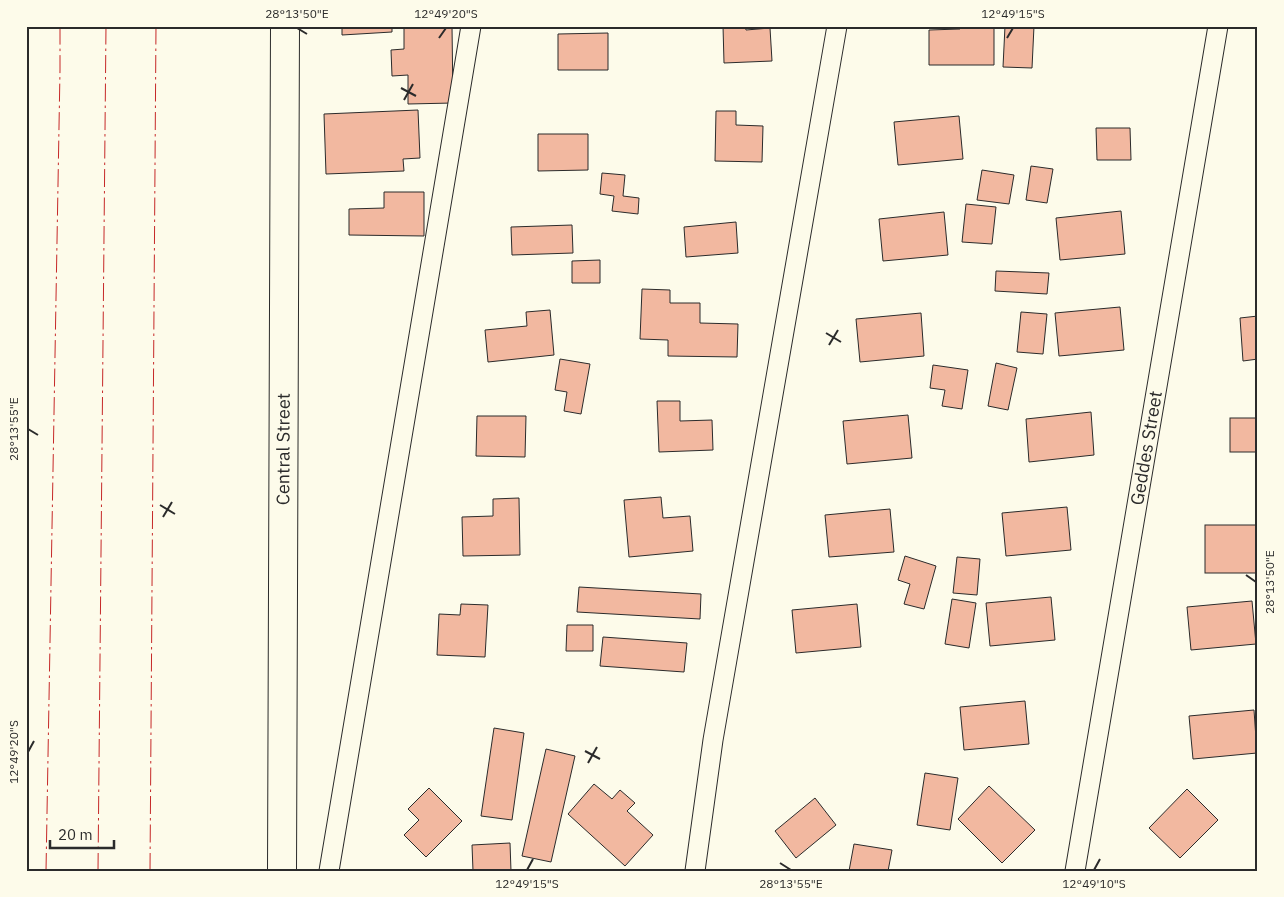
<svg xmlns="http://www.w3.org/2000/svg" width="1284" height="897" viewBox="0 0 1284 897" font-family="'IBM Plex Sans',sans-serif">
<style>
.building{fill:#f2b8a0;stroke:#2b2b2b}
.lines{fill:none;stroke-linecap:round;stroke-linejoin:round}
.street-casing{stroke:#2b2b2b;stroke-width:21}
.secondary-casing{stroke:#2b2b2b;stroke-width:30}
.street{stroke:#fdfbea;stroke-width:19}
.secondary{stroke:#fdfbea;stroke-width:28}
.power{stroke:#c62828;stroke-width:1;stroke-dasharray:18 4 2.5 4;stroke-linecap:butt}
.ticks{fill:none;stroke:#2b2b2b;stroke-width:2}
.labels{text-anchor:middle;stroke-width:4;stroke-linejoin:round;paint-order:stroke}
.street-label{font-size:18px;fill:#2b2b2b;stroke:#fdfbea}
.neatline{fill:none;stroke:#2b2b2b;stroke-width:2}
.ticks-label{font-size:12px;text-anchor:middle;fill:#2b2b2b}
</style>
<rect width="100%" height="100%" fill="#fdfbea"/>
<g class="building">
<polygon points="342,26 392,26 392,32 342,35"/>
<polygon points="404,26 452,26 453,103 408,104 408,75 392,76 391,50 404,49"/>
<polygon points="723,26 745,26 746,30 770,28 772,61 724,63"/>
<polygon points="960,26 994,28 994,65 929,65 929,30 960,29"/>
<polygon points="1005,26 1034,26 1032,68 1003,67"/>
<polygon points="608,33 608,70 558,70 558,34"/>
<polygon points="418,110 420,158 403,159 404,171 326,174 324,114"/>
<polygon points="716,111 736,111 736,125 763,126 762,162 715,161"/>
<polygon points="959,116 963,159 898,165 894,122"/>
<polygon points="1096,128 1130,128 1131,160 1097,160"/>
<polygon points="538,134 588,134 588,170 538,171"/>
<polygon points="1031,166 1053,169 1047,203 1026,200"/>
<polygon points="982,170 1014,175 1009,204 977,200"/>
<polygon points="602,173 625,175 623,196 639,198 638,214 612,211 614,196 600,194"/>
<polygon points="384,192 424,192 424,236 349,235 349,209 384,208"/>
<polygon points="966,204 996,207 992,244 962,242"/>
<polygon points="1121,211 1125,254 1060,260 1056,218"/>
<polygon points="944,212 948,255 883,261 879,219"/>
<polygon points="736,222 738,253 686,257 684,227"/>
<polygon points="572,225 573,253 512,255 511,227"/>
<polygon points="600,260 600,283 572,283 572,261"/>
<polygon points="996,271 1049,273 1047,294 995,291"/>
<polygon points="642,289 670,290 670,303 700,303 700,323 738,324 737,357 668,356 668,340 640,339"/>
<polygon points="1120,307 1124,350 1059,356 1055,313"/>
<polygon points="550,310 554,355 488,362 485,330 527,326 526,312"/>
<polygon points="1021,312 1047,314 1043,354 1017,352"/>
<polygon points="921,313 924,356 860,362 856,319"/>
<polygon points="1258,316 1258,359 1243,361 1240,318"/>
<polygon points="560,359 590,364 581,414 564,411 567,392 555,390"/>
<polygon points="996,363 1017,368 1008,410 988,406"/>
<polygon points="933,365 968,370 962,409 942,406 945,390 930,388"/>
<polygon points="657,401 680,401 680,421 712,420 713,450 659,452"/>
<polygon points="1091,412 1094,455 1029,462 1026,419"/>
<polygon points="908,415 912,458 847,464 843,421"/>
<polygon points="477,416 526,416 525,457 476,456"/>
<rect x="1230" y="418" width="28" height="34"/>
<polygon points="661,497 663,518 690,516 693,551 629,557 624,500"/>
<polygon points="519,498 520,555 463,556 462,517 493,516 493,499"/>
<polygon points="1067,507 1071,550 1006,556 1002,513"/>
<polygon points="890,509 894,552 829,557 825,515"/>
<rect x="1205" y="525" width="53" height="48"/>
<polygon points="905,556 936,566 924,609 904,604 910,584 898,580"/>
<polygon points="957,557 980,559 977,595 953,593"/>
<polygon points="579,587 701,594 700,619 577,612"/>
<polygon points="1051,597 1055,640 990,646 986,603"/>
<polygon points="952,599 976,603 969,648 945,644"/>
<polygon points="1252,601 1256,644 1191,650 1187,607"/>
<polygon points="461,604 488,605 485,657 437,655 439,614 460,615"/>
<polygon points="857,604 861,647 796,653 792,610"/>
<polygon points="567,625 593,625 593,651 566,651"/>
<polygon points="603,637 687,643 684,672 600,666"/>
<polygon points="1025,701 1029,744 964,750 960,707"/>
<polygon points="1254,710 1257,753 1193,759 1189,716"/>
<polygon points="494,728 524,733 512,820 481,816"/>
<polygon points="546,749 575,756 551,862 522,856"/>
<polygon points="925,773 958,778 950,830 917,825"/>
<polygon points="594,784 612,799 620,790 635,803 627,811 653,835 625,866 568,814"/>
<polygon points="989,786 1035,830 1002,863 958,819"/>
<polygon points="429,788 462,821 426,857 404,835 419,820 408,809"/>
<polygon points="1187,789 1218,820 1180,858 1149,828"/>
<polygon points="815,798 836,825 796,858 775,831"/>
<polygon points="510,843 511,871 473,871 472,845"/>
<polygon points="854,844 892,850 888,871 849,871"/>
</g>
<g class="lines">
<defs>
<g id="street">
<polyline points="329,871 471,26"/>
<polyline points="695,871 713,740 837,26"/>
<path id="s1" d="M 1075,871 L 1218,26"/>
</g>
<g id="secondary">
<path id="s2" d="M 282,871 L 285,26"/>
</g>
</defs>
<use href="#street" class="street-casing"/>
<use href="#secondary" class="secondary-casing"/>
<use href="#street" class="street"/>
<use href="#secondary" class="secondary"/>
<g class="power">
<polyline points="46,871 60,70 60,26"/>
<polyline points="98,871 106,26"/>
<polyline points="150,871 156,26"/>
</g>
</g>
<path class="ticks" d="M 297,28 L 307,34M 439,38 L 446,28M 1007,38 L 1013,28M 401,88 L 416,96M 404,100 L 413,84M 826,333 L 841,342M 829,345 L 838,330M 28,429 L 38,435M 160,505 L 175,514M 163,517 L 172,502M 1246,575 L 1256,582M 585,751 L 600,759M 28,752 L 34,741M 588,763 L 597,747M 780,863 L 791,870M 527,870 L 533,859M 1094,870 L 1100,859"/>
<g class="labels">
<g class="street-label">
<text dy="6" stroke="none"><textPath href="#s2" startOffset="422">Central Street</textPath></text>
<text dy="6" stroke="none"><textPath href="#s1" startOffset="429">Geddes Street</textPath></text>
</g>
</g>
<rect width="1284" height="897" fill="none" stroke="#fdfbea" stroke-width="55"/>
<path d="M50 840v8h64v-8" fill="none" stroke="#2b2b2b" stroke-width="2.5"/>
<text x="58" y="840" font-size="15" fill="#2b2b2b" stroke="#fdfbea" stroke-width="4" paint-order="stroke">20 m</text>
<rect x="28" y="28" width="1228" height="842" class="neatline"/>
<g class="ticks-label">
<text x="297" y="18">28°13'50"E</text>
<text x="446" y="18">12°49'20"S</text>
<text x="1013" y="18">12°49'15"S</text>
<text transform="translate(14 429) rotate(-90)" y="4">28°13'55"E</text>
<text transform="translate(1270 582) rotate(-90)" y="4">28°13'50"E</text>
<text transform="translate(14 752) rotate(-90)" y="4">12°49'20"S</text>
<text x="527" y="888">12°49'15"S</text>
<text x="791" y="888">28°13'55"E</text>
<text x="1094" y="888">12°49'10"S</text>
</g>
</svg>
